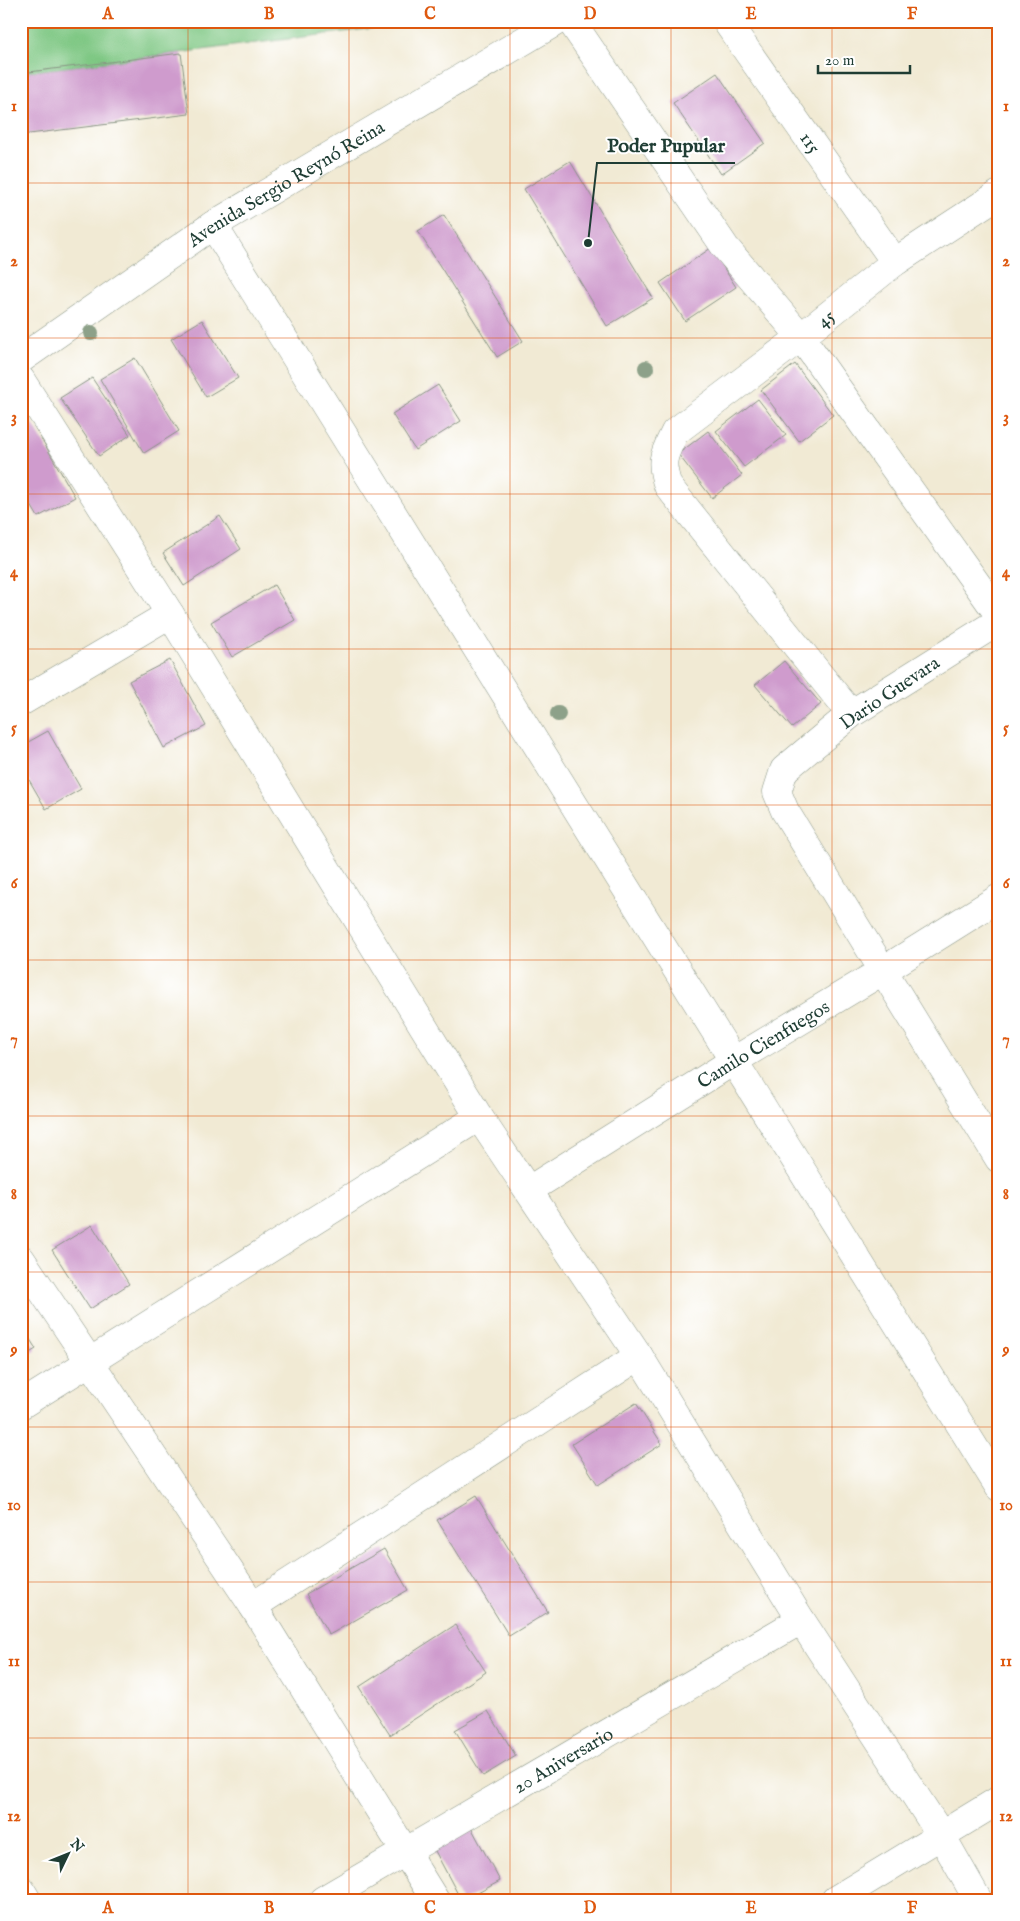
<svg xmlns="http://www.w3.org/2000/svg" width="1020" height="1921" viewBox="0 0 1020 1921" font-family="'IM FELL English',serif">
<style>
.green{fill:#7ec783;stroke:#4e825c}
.building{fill:#cf9bcd}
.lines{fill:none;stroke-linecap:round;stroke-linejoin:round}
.minor-casing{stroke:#889484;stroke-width:29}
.major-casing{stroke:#889484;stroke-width:29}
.minor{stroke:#fff;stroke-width:28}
.major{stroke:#fff;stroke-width:28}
.tree{fill:#8da189}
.grid{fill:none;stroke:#de580e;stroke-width:1;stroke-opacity:0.55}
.labels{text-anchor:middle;stroke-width:4;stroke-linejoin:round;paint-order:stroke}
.street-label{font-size:19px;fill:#1f3d34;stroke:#fff}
.leader{fill:none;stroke:#1f3d34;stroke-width:2}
.callout-dot{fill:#1f3d34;stroke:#fff;stroke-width:2}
.callout-label{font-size:20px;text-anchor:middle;font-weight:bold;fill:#1f3d34;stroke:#fff;stroke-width:4;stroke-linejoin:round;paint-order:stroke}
.neatline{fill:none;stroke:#de580e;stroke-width:2}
.grid-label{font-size:16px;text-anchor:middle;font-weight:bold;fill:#de580e}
</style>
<rect width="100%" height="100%" fill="#fff"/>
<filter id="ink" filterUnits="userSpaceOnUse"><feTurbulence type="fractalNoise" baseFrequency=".02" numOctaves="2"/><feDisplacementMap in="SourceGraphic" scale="10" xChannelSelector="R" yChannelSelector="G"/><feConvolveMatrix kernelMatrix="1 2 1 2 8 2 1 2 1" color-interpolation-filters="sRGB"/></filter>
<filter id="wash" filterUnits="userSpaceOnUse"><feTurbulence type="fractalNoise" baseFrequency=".0096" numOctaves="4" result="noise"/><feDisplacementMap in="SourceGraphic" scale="20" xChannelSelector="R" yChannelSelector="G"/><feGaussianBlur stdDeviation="1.12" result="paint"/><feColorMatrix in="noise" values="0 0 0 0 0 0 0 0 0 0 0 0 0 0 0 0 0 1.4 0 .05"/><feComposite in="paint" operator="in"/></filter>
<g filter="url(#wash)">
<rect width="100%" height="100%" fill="#f1ead4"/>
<polygon class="green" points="21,21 430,21 21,73"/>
<g id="blocks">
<g class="building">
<polygon points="181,53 189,114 21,135 21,73"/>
<polygon points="717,73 765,143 721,174 673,103"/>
<polygon points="570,161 653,298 607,326 524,189"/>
<polygon points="444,215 523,341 497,357 418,231"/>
<polygon points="711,248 736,287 685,321 660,283"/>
<polygon points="202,320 238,378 206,397 171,339"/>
<polygon points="135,358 179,431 144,453 100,379"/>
<polygon points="795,364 833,415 799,441 761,390"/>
<polygon points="92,378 130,435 99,456 60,398"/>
<polygon points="438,385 461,421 415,450 392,414"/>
<polygon points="758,399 786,435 744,467 716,431"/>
<polygon points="29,417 75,497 38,517 21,488 21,421"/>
<polygon points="708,431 742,475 712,498 678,454"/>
<polygon points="220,516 241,549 184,586 163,553"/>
<polygon points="274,585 295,620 232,657 211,622"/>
<polygon points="170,660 206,726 164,748 129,681"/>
<polygon points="784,661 821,704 792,728 755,685"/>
<polygon points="48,731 81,789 46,809 21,766 21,746"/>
<polygon points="92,1225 129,1284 90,1309 52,1250"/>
<polygon points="21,1325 36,1349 21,1358"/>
<polygon points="636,1403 662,1444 598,1485 572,1444"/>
<polygon points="476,1496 548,1612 509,1636 437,1520"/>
<polygon points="384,1549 408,1590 329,1635 306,1594"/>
<polygon points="455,1625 486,1672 390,1735 359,1687"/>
<polygon points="488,1711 516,1756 483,1776 455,1730"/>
<polygon points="472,1829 500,1881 465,1900 461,1900 434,1849"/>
</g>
</g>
</g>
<g filter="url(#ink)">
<use href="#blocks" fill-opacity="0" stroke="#889484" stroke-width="1"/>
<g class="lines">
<defs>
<g id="minor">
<polyline points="571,21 725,247 801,337 999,615"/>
<path id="s1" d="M 726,21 L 895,262"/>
<polyline points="213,225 999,1487"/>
<polyline points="21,380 170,614 479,1117 639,1356 801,1620 941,1835 978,1900"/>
<polyline points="999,621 851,714 784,770 777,792 785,811 999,1159"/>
<polyline points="21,702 170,614"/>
<path id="s2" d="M 851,714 L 668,486 C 659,460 664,455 675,432 L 801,337 L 895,262 L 999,194"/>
<path id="s3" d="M 529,1190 L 735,1060 L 884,970 L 999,898"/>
<polyline points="21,1259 253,1606 435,1900"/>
<polyline points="21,1405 479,1117"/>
<polyline points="253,1606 639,1356"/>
<polyline points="21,1890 27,1900"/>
<path id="s4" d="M 323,1900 L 801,1620"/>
<polyline points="835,1900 999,1800"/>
</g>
<g id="major">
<path id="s5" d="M 21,359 L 213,225 L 557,21"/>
</g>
</defs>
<use href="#minor" class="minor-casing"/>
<use href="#major" class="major-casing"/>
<use href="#minor" class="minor"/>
<use href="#major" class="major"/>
</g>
<g class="tree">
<circle cx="91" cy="333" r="8"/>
<circle cx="646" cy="368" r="8"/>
<circle cx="558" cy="714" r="8"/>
</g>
</g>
<path class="grid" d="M 188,21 L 188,1900M 349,21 L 349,1900M 510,21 L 510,1900M 671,21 L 671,1900M 832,21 L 832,1900M 21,183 L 999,183M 21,338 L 999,338M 21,494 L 999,494M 21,649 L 999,649M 21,805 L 999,805M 21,960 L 999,960M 21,1116 L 999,1116M 21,1272 L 999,1272M 21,1427 L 999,1427M 21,1582 L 999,1582M 21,1738 L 999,1738"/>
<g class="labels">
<g class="street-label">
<text dy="7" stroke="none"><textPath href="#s1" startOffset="148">115</textPath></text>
<text dy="7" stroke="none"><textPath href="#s5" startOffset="318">Avenida Sergio Reynó Reina</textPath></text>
<text dy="7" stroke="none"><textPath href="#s2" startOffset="538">45</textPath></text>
<text transform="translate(889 692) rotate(-34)" y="7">Dario Guevara</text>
<text dy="7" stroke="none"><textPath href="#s3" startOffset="276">Camilo Cienfuegos</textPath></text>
<text dy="7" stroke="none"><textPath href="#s4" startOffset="278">20 Aniversario</textPath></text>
</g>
</g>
<path class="leader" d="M588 243L597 163H735"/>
<circle class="callout-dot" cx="588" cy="243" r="5"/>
<g class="callout-label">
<text x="666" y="152">Poder Pupular</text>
</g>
<rect width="1020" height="1921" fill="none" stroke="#fff" stroke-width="55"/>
<g transform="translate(68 1854) rotate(47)" stroke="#ffffff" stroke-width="4" paint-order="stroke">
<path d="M0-4L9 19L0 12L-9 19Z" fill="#1f3d34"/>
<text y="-8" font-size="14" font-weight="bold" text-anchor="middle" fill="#1f3d34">N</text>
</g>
<path d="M818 65v8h92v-8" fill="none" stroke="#1f3d34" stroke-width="2.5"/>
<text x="825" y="65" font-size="15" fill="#1f3d34" stroke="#ffffff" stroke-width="4" paint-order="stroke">20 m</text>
<rect x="28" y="28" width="964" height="1866" class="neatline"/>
<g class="grid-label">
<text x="108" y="19">A</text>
<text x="269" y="19">B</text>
<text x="430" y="19">C</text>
<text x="590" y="19">D</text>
<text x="751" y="19">E</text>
<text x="912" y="19">F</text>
<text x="14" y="111">1</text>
<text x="1006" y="111">1</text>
<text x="14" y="266">2</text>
<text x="1006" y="266">2</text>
<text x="14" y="422">3</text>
<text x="1006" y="422">3</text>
<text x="14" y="577">4</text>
<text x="1006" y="577">4</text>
<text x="14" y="733">5</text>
<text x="1006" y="733">5</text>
<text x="14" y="888">6</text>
<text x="1006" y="888">6</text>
<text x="14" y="1044">7</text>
<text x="1006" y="1044">7</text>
<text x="14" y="1199">8</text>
<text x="1006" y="1199">8</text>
<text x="14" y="1355">9</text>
<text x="1006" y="1355">9</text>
<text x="14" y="1510">10</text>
<text x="1006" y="1510">10</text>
<text x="14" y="1666">11</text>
<text x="1006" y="1666">11</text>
<text x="14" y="1821">12</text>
<text x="1006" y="1821">12</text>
<text x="108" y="1913">A</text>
<text x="269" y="1913">B</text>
<text x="430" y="1913">C</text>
<text x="590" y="1913">D</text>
<text x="751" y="1913">E</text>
<text x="912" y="1913">F</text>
</g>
</svg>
